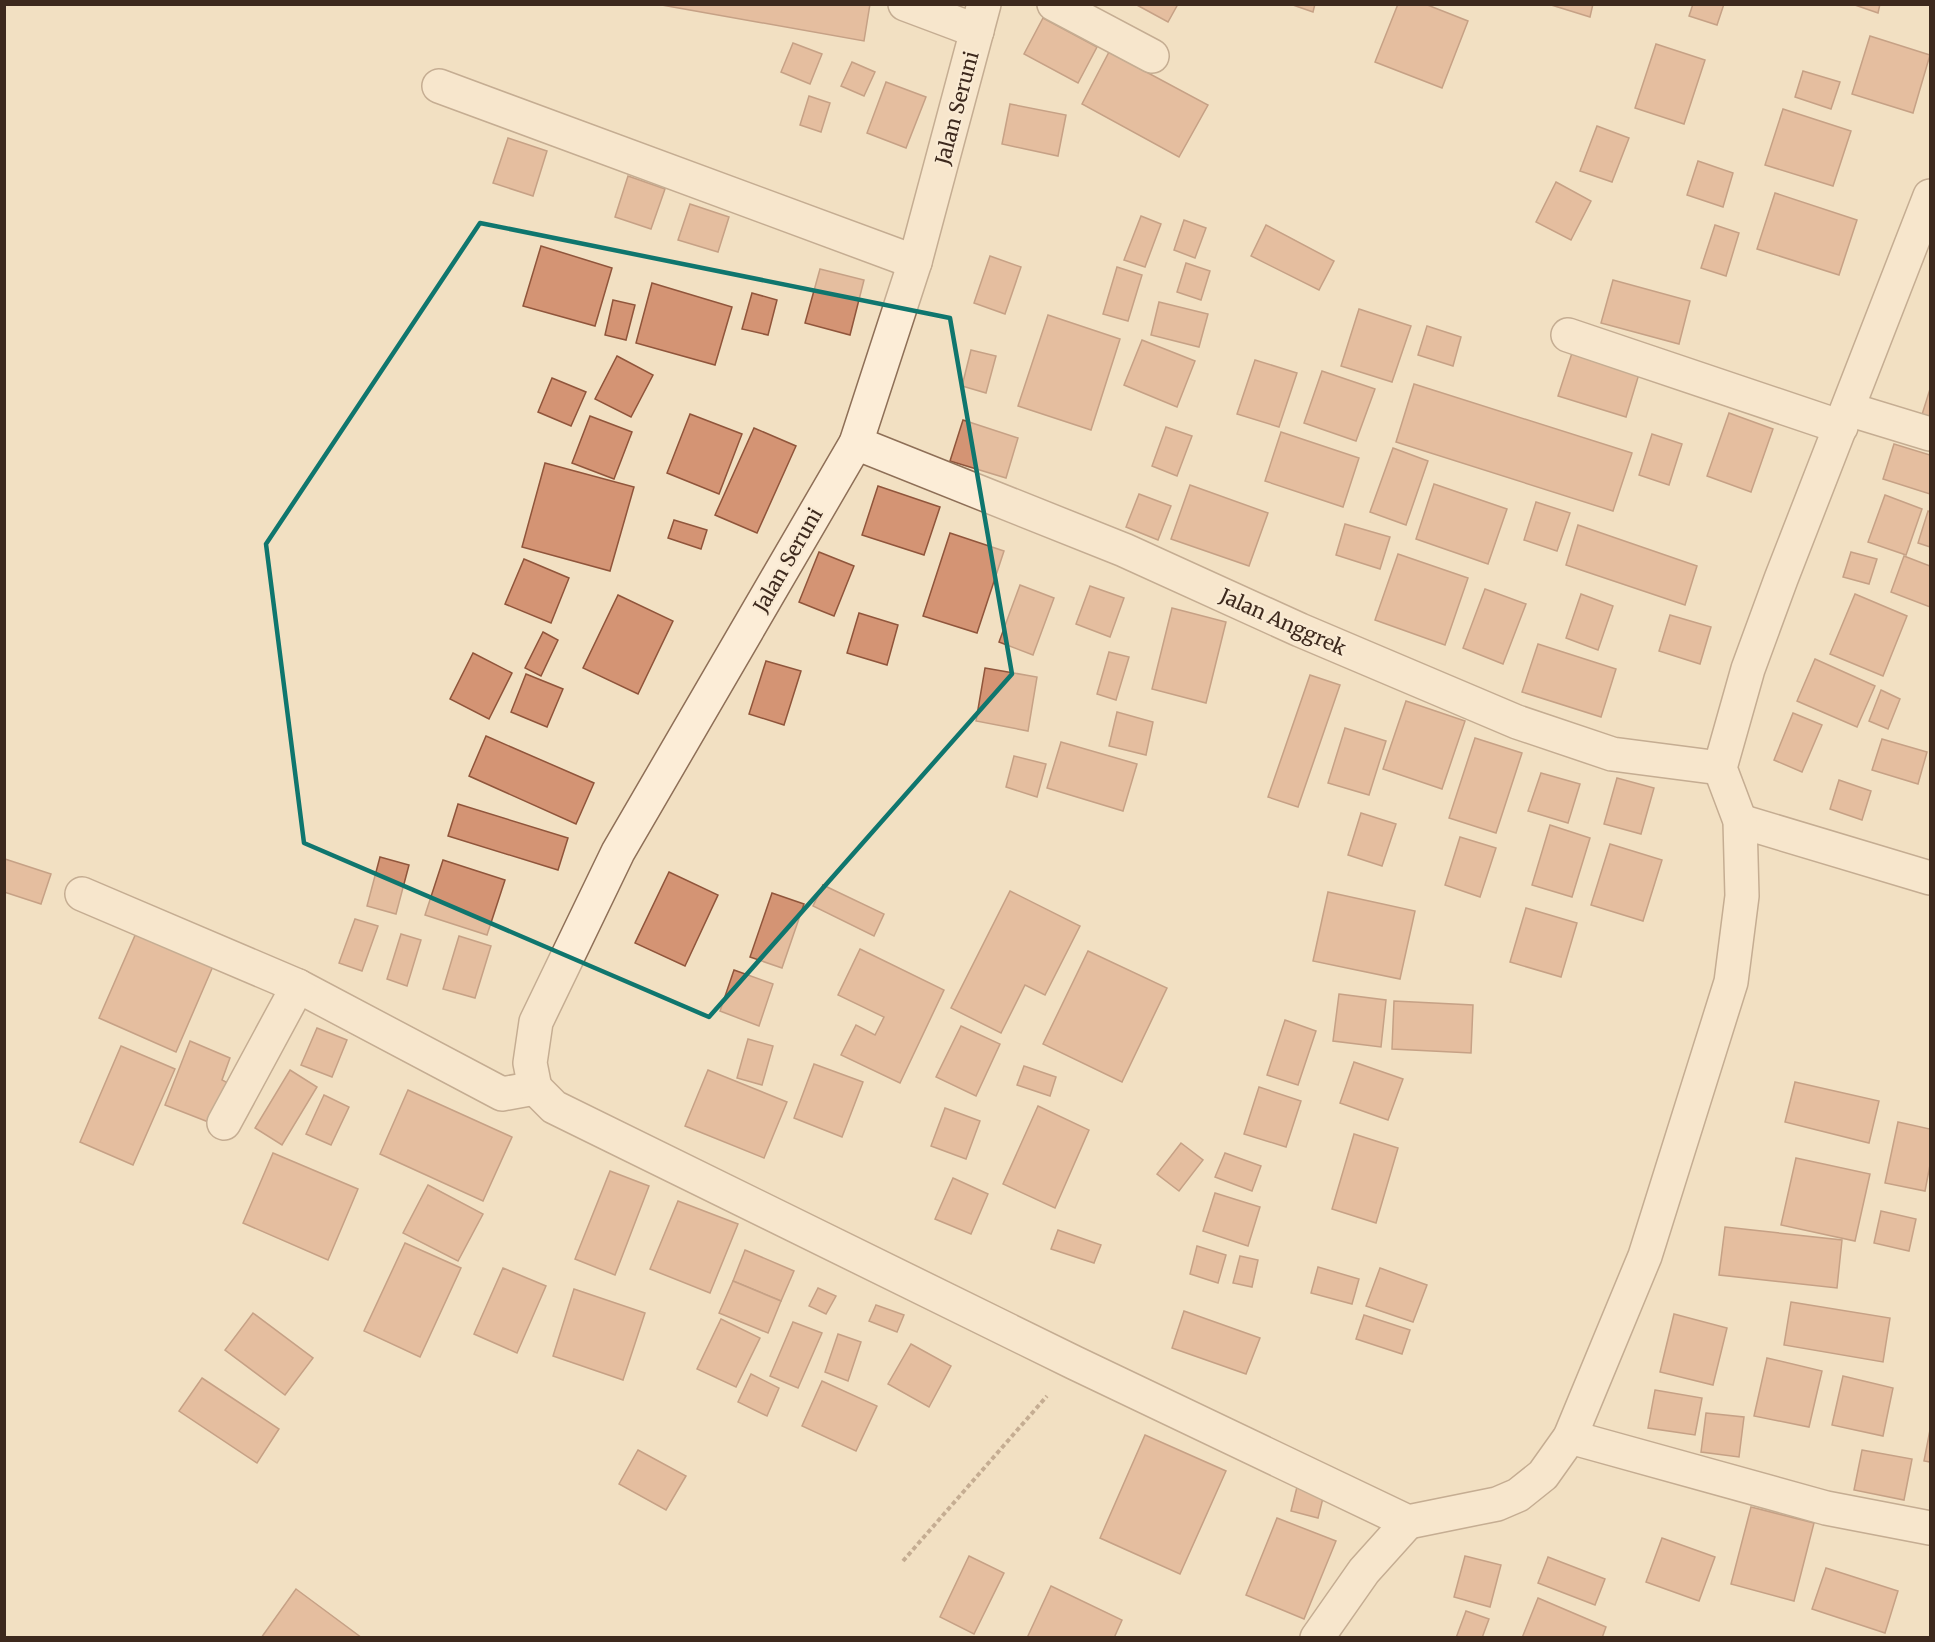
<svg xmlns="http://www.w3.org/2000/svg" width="1935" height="1642" viewBox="0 0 1935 1642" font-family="Merriweather,serif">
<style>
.building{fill:#d49474;stroke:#90553b;stroke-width:1.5}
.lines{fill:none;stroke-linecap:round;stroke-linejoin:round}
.street-casing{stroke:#8e6f57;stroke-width:36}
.path{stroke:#8e6f57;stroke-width:4;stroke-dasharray:4.5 3;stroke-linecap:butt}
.street{stroke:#fcedd7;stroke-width:33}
.marked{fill:none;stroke:#0f766e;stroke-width:4.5;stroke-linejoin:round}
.labels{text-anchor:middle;stroke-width:4.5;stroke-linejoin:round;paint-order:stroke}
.street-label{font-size:20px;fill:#3d291d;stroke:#f9ead3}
</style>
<rect width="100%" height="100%" fill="#f2e0c2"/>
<g class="building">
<polygon points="656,4 870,4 864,41"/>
<polygon points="1135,4 1178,4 1168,22"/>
<polygon points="1290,4 1315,4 1313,12"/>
<polygon points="1398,4 1425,4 1468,21 1442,88 1375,62"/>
<polygon points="1548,4 1593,4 1590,17"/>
<polygon points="1693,4 1724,4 1717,25 1689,16"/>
<polygon points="1852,4 1880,4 1878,13"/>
<polygon points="1043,18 1097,47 1078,83 1024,54"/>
<polygon points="1870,36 1930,55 1913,113 1852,94"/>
<polygon points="793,43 822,54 810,84 781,72"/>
<polygon points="1656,44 1705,60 1684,124 1635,108"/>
<polygon points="1109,52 1208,105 1179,157 1082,104"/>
<polygon points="852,62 875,72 864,96 841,86"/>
<polygon points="1803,71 1840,82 1831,109 1795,97"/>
<polygon points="886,82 926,97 906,148 867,133"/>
<polygon points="809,96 830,103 821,132 800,125"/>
<polygon points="1010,104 1066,115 1058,156 1002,144"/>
<polygon points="1783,109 1851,131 1833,186 1765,165"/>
<polygon points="1597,126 1629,138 1612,182 1580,171"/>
<polygon points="508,138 547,151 533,196 493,183"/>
<polygon points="1698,161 1733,173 1723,207 1687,195"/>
<polygon points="628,176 665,189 651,229 615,217"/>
<polygon points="1556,182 1591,201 1571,240 1536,222"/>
<polygon points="1775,193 1857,220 1839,275 1757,249"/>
<polygon points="690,204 729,217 718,252 678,240"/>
<polygon points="1141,216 1161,224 1145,267 1124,260"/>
<polygon points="1184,220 1206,228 1195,258 1174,250"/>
<polygon points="1266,225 1334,261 1319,290 1251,256"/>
<polygon points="1715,225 1739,233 1726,276 1701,268"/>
<polygon points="541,246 612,268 595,326 523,306"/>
<polygon points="990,256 1021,267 1005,314 974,303"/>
<polygon points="1186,263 1210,271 1201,300 1177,292"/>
<polygon points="1117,267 1142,275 1128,321 1103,314"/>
<polygon points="820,269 864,280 850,335 805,323"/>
<polygon points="1613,280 1690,301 1679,344 1601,323"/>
<polygon points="652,283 732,307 715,365 636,343"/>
<polygon points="752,293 777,300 768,335 742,329"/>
<polygon points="613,300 635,305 626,340 605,335"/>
<polygon points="1159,302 1208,314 1199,347 1151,335"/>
<polygon points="1359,309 1411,326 1392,382 1341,366"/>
<polygon points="1048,315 1120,339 1091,430 1018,406"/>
<polygon points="1427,326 1461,337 1453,366 1418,355"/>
<polygon points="1142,340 1195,361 1177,407 1124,385"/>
<polygon points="971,350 996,356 986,393 962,386"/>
<polygon points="1572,353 1639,374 1626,417 1558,396"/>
<polygon points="617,356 653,375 631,417 595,399"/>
<polygon points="1255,360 1297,373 1279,427 1237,414"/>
<polygon points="1322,371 1375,389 1356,441 1304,423"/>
<polygon points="552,378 586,392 571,426 538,412"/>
<polygon points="1414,384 1632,453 1613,511 1396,442"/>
<polygon points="1930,389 1930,425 1920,421"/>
<polygon points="1729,413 1773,429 1751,492 1707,476"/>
<polygon points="690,414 742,434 719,494 667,473"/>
<polygon points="590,416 632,432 614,479 572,463"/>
<polygon points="963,420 1018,438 1006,478 950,461"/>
<polygon points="1166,427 1192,436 1177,476 1152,466"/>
<polygon points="754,428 796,446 757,533 715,515"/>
<polygon points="1281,432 1359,458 1343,507 1265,481"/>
<polygon points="1652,434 1682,444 1669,485 1639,475"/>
<polygon points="1894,444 1930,455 1930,494 1883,479"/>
<polygon points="1393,448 1428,461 1406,525 1370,512"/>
<polygon points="545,463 634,487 610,571 522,547"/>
<polygon points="1434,484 1507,509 1488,564 1416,539"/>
<polygon points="1190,485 1268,513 1249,566 1171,539"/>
<polygon points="878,486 940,507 924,555 862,535"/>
<polygon points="1139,494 1171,506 1158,540 1126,527"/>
<polygon points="1885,495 1922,509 1906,555 1868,542"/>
<polygon points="1536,502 1570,513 1557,551 1524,540"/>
<polygon points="1928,511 1930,512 1930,547 1918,543"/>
<polygon points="674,520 707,530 701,549 668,538"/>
<polygon points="1345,524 1390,537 1380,569 1336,555"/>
<polygon points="1578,525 1697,566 1685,605 1566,565"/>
<polygon points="950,533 1004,551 977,633 923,616"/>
<polygon points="819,552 854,566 834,616 799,602"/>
<polygon points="1851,552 1877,559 1869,584 1843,577"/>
<polygon points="1398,554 1468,578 1445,645 1375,620"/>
<polygon points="1904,556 1930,566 1930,607 1891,592"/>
<polygon points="524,559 569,578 551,623 505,604"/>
<polygon points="1020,585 1054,598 1033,655 999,642"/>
<polygon points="1090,586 1124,598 1110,637 1076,624"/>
<polygon points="1485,589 1526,604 1503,664 1463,648"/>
<polygon points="1581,594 1613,606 1598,650 1566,638"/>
<polygon points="1855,594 1907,616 1883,676 1830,654"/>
<polygon points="618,595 673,621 638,694 583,668"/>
<polygon points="1172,608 1226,622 1206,703 1152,689"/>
<polygon points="859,613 898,625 887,665 847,653"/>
<polygon points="1670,615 1711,627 1700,664 1659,651"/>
<polygon points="543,632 558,640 541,676 525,668"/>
<polygon points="1538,644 1616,669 1601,717 1522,692"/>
<polygon points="1109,652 1129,657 1116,700 1097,694"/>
<polygon points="473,653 512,673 489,719 450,699"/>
<polygon points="1815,659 1875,686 1857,727 1797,701"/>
<polygon points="766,661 801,671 784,725 749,714"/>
<polygon points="985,668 1037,677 1028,731 976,721"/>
<polygon points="526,674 563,689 547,727 511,712"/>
<polygon points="1310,675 1340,685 1298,807 1268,797"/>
<polygon points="1881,690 1900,699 1888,729 1869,721"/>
<polygon points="1406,701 1465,721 1442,789 1383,769"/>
<polygon points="1117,712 1153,722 1146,755 1109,746"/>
<polygon points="1793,713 1822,725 1802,772 1774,760"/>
<polygon points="1345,728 1386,741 1369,795 1328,783"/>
<polygon points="486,736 594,783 576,824 469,776"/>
<polygon points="1475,738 1522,753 1496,833 1449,818"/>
<polygon points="1882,739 1927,752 1918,784 1872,770"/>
<polygon points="1061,742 1137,764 1123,811 1047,788"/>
<polygon points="1014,756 1046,764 1037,797 1006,787"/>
<polygon points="1541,773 1580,784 1568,823 1528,811"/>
<polygon points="1617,778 1654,788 1641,834 1604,824"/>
<polygon points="1839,780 1871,791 1862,820 1830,809"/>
<polygon points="458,804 568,838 558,870 448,836"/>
<polygon points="1361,813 1396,824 1382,866 1348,855"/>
<polygon points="1550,825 1590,838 1572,897 1532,885"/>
<polygon points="1460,837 1496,848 1480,897 1445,885"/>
<polygon points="1610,844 1662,860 1643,921 1591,905"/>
<polygon points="380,857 409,865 396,914 367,906"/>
<polygon points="5,859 51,874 41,904 4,892"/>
<polygon points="443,860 505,880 487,935 425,915"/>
<polygon points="669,872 718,895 685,966 635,943"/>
<polygon points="823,885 884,914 874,936 813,906"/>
<polygon points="1010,891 1080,926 1045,995 1025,985 1001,1033 951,1008"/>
<polygon points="1328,892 1415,911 1400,979 1313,961"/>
<polygon points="772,893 804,904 782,968 750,957"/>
<polygon points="1526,908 1577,923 1561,977 1510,962"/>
<polygon points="355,919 378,926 362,971 339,963"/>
<polygon points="140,924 217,957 176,1052 99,1018"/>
<polygon points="401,934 421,940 407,986 387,979"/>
<polygon points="459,936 491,946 475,998 443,989"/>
<polygon points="860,949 944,990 900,1083 841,1055 856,1025 875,1035 884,1017 838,995"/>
<polygon points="1088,951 1167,988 1122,1082 1043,1044"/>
<polygon points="734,970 773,984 759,1026 720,1011"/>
<polygon points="1339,994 1386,1000 1381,1047 1333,1041"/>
<polygon points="1394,1001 1473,1005 1471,1053 1392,1049"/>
<polygon points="1285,1020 1316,1031 1298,1085 1267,1075"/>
<polygon points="961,1026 1000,1044 976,1096 936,1077"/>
<polygon points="317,1028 347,1040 332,1077 301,1065"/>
<polygon points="748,1039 773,1046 762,1085 737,1078"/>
<polygon points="190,1041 230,1058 222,1080 232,1085 216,1125 165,1105"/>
<polygon points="121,1046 175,1069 133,1165 80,1142"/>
<polygon points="1354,1062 1403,1079 1388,1120 1340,1103"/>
<polygon points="814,1064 863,1082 842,1137 794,1118"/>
<polygon points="1024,1066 1056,1077 1050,1096 1017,1085"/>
<polygon points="290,1070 317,1087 282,1145 255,1128"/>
<polygon points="708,1070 787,1102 764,1158 685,1126"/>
<polygon points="1795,1082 1879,1101 1869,1143 1785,1122"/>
<polygon points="1259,1087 1301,1101 1286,1147 1244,1134"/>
<polygon points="408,1090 512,1137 483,1201 380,1154"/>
<polygon points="324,1095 349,1107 331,1145 306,1134"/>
<polygon points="1038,1106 1089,1130 1055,1208 1003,1184"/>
<polygon points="945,1108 980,1121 966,1159 931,1146"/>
<polygon points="1898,1122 1930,1129 1930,1165 1925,1191 1885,1183"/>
<polygon points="1354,1134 1398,1148 1376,1223 1332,1209"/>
<polygon points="1181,1143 1203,1160 1179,1191 1157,1174"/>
<polygon points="273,1153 358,1189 328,1260 243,1223"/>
<polygon points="1225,1153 1261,1166 1252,1191 1215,1177"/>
<polygon points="1796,1158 1870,1174 1855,1241 1781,1225"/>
<polygon points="610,1171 649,1186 615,1275 575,1259"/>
<polygon points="953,1178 988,1194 971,1234 935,1219"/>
<polygon points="428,1185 483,1214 458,1261 403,1233"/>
<polygon points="1215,1193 1260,1207 1248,1246 1203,1231"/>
<polygon points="678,1201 738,1224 710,1293 650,1269"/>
<polygon points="1881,1211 1916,1219 1909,1251 1874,1243"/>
<polygon points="1725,1227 1842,1240 1837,1288 1719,1275"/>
<polygon points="1058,1230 1101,1245 1094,1263 1051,1249"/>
<polygon points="405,1243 461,1268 420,1357 364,1331"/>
<polygon points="1197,1246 1226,1255 1218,1283 1190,1274"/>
<polygon points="745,1250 794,1271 781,1301 733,1281"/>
<polygon points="1240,1256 1258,1260 1252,1287 1233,1283"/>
<polygon points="1318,1267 1359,1279 1352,1304 1311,1293"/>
<polygon points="503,1268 546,1286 517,1353 474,1334"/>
<polygon points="1380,1268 1427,1285 1413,1322 1366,1306"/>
<polygon points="733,1281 781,1301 768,1333 719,1313"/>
<polygon points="818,1288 836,1296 826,1314 809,1306"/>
<polygon points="574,1289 645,1313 623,1380 553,1356"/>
<polygon points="1791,1302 1890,1318 1883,1362 1784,1345"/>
<polygon points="876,1305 904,1315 897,1332 869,1321"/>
<polygon points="1184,1311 1260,1338 1246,1374 1172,1348"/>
<polygon points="253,1313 313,1358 285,1395 225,1350"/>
<polygon points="1674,1314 1727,1328 1713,1385 1660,1372"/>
<polygon points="1364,1315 1410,1330 1402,1354 1356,1339"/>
<polygon points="721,1319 760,1338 736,1387 697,1369"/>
<polygon points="793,1322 822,1333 798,1388 770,1376"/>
<polygon points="838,1334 861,1342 848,1381 825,1372"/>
<polygon points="911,1344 951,1366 929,1407 888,1384"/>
<polygon points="1767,1358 1822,1371 1809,1427 1754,1416"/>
<polygon points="751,1374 779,1388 767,1416 738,1402"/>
<polygon points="1843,1376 1893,1388 1883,1436 1832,1425"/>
<polygon points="202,1378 279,1429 257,1463 179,1411"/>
<polygon points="822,1381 877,1406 856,1451 802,1426"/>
<polygon points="1655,1390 1702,1398 1695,1435 1648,1428"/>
<polygon points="1706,1413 1744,1417 1739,1457 1701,1452"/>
<polygon points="1930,1430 1930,1462 1924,1461"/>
<polygon points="1145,1435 1226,1471 1180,1574 1100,1538"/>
<polygon points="638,1450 686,1476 666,1510 619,1484"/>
<polygon points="1862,1450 1912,1459 1904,1500 1854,1490"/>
<polygon points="1297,1487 1324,1494 1318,1518 1291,1511"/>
<polygon points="1751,1507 1814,1523 1794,1601 1731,1584"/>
<polygon points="1277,1518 1336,1541 1304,1619 1246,1595"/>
<polygon points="1662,1538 1715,1557 1699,1601 1646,1582"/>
<polygon points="969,1556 1004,1573 974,1634 940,1617"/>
<polygon points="1465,1556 1501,1565 1490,1607 1454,1597"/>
<polygon points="1548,1557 1605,1579 1595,1605 1538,1583"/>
<polygon points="1826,1568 1898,1591 1885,1633 1812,1609"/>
<polygon points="1051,1586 1122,1620 1114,1638 1027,1638"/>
<polygon points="296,1589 362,1638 261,1638"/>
<polygon points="1538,1598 1606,1627 1602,1638 1522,1638"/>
<polygon points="1466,1611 1489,1619 1482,1638 1456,1638"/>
</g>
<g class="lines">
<defs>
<g id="street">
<polyline points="905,4 977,31"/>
<polyline points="1054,4 1152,56"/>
<polyline points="439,86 915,262"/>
<polyline points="1568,335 1841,427"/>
<polyline points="1848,409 1930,434"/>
<polyline points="856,443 1124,550 1300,630 1517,722 1612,754 1720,768"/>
<polyline points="1740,821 1930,878"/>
<polyline points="82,894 298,986 502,1094 535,1088"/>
<polyline points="535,1088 554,1107 1075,1363 1408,1522 1497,1504 1518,1495 1543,1475 1570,1437 1645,1256 1731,982 1742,896 1740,821 1720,768 1748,669 1781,579 1930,196"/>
<polyline points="535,1088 530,1063 536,1022 618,852 856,443 915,262 984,4"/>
<polyline points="224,1123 298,986"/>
<polyline points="1570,1437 1826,1508 1930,1528"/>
<polyline points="1317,1638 1364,1571 1408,1522"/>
</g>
</defs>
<use href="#street" class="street-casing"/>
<polyline class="path" points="903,1561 1047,1396"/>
<use href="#street" class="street"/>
</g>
<path d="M0 0H1935V1642H0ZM 480,223 L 950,318 L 1012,674 L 709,1017 L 304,843 L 266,544 Z" fill="#f2e0c2" fill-opacity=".55" fill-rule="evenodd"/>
<path class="marked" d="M 480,223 L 950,318 L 1012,674 L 709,1017 L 304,843 L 266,544 Z"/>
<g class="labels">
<g class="street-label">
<text transform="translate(957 108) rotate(-75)" y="7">Jalan Seruni</text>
<text transform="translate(788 560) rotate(-60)" y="7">Jalan Seruni</text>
<text transform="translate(1283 622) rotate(24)" y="7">Jalan Anggrek</text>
</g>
</g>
<rect width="1935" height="1642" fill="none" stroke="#3d291d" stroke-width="12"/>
</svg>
